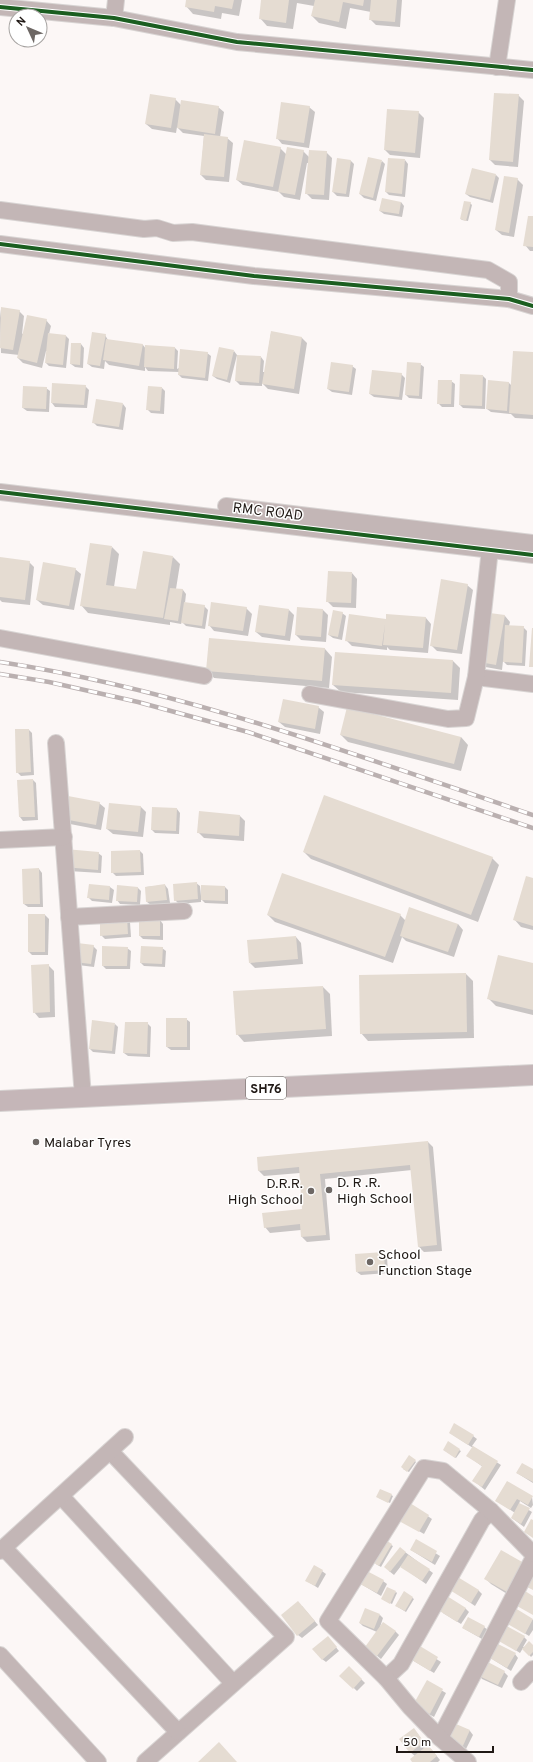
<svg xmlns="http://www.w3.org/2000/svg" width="533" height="1762" viewBox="0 0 533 1762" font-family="Overpass,sans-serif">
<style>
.shadow{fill:#0003}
.building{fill:#e5dcd2}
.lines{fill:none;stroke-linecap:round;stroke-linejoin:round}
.minor-casing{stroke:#d8d4d3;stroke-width:18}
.major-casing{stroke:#d8d4d3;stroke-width:22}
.minor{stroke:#c3b6b6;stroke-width:16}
.major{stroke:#c5b6b8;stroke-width:20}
.rail-casing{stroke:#bab0b0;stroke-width:4.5}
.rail{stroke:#fff;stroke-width:3;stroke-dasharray:9;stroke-linecap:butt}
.cycleway-casing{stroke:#fff;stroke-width:6}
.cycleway{stroke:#1b5e20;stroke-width:4}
.poi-dot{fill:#6d6764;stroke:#fff;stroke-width:1.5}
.labels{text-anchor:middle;stroke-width:3;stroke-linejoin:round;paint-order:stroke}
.shield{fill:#fff;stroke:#635e5b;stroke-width:1}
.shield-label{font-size:13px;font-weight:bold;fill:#201915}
.street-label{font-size:14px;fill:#201915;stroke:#fff}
.poi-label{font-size:14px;fill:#201915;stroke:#fff;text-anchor:start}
</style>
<rect width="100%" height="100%" fill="#fcf7f6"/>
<g class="shadow">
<polygon points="187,0 242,0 239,16 222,13 221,19 193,14 186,6"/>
<polygon points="263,0 402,0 400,27 376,25 370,19 371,12 350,8 346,29 319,23 312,16 314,6 297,3 293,29 267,26 260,18"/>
<polygon points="518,95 524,101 518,167 495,165 490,160"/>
<polygon points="175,99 181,105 218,107 224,112 220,137 227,138 233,143 229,182 206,180 201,175 204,136 183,133 177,127 176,133 152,129 146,124"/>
<polygon points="309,107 315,112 309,148 282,144 277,138"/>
<polygon points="418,112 424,118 420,158 390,155 385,150"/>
<polygon points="280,148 286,154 303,151 309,157 326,152 332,158 329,200 312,199 306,193 309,163 307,163 300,200 284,197 279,192 243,185 237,180"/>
<polygon points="338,159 351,161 354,164 349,197 337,196 333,192"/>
<polygon points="405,160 408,164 405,197 389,195 386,192"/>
<polygon points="382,161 385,164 376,201 364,198 360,194"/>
<polygon points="496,175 499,178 493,203 470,197 466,194"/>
<polygon points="517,179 523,185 514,237 502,235 496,230"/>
<polygon points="401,202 404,206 402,217 384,214 380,211"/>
<polygon points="470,203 472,205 468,221 462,220 461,219"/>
<polygon points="533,217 533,251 530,251 525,245"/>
<polygon points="1,309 19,311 24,316 22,334 46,320 51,326 49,334 66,336 69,339 66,368 49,366 46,363 47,351 46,351 42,368 23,363 18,358 19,355 1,353 0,318"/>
<polygon points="271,333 302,338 307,343 299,394 268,389 262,383 262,386 240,385 236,381 261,357 264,361 263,372 265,372"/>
<polygon points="105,335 108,340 143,345 146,349 175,348 178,351 177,369 207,353 211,356 208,381 182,378 179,375 179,372 148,371 145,367 145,371 109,365 105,361 104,369 92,367 88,364"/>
<polygon points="72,344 81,344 84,348 83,368 75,367 71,364"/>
<polygon points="234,351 237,355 230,383 217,379 213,376"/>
<polygon points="533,353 533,419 515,418 511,414 491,412 487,409 508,382 512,386"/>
<polygon points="420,364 424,367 422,399 409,398 406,395"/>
<polygon points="352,366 356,369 352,395 332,392 328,389"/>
<polygon points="401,374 405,378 402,400 374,397 370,394"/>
<polygon points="483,376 486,379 485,409 463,408 460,405"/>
<polygon points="451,381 455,384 454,407 442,407 438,403"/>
<polygon points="53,384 85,386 89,390 87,408 55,407 52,403"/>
<polygon points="46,388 50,391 49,412 27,411 23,408"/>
<polygon points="162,388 165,391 164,414 151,413 147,409"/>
<polygon points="123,404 126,408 123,430 97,426 93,422"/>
<polygon points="112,547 119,554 114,587 137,590 173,557 180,564 176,589 183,590 186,594 185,603 204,606 208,610 205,629 186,626 182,622 181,624 170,622 170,625 88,613 81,605"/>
<polygon points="29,562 34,567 30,605 2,602 0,600 0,564"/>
<polygon points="75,569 81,574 74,610 43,605 37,600"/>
<polygon points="352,573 357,579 356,608 333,607 327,601"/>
<polygon points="467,585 473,590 462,654 437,651 431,645"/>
<polygon points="246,608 252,614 248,636 214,631 209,625"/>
<polygon points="298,608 323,610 328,615 326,642 301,640 296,635"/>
<polygon points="289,610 294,615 290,641 262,637 256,632"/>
<polygon points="342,613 346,616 342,640 333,638 329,635"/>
<polygon points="483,613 505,616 510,622 509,626 523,627 527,631 525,666 507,665 503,661 502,670 480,666"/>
<polygon points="426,618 431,624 428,653 390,650 387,647 387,650 352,646 347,641 386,620"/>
<polygon points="210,639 325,649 332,657 329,688 214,678 207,670"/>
<polygon points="453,661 460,668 458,700 341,692 333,685"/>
<polygon points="318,707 324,712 320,734 285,727 279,722"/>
<polygon points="29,730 32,733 34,775 21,776 17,772"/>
<polygon points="341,735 461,737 468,745 461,771 348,742"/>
<polygon points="18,780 33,780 36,783 38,820 23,821 20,817"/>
<polygon points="99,803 105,808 101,830 70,824 65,819"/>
<polygon points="140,806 146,812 143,837 113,834 107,829"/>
<polygon points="177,809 180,813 179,834 155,833 152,830"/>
<polygon points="240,816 245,821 244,841 204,838 198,832"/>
<polygon points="140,851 143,854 144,875 116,876 112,872"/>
<polygon points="304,852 492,858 499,865 478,922 311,859"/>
<polygon points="98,853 102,856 101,873 68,871"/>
<polygon points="39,869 42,873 43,907 28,907 24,904"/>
<polygon points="533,879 533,930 521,927 514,919"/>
<polygon points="196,883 200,886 201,896 225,887 228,890 228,904 205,903 201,899 201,902 179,904 175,900"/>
<polygon points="90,885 110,887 114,890 112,903 92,901 88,897"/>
<polygon points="165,885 168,889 170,903 151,905 147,902 146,887"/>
<polygon points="118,886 138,888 141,891 140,905 120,904 117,900"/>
<polygon points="29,915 45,915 49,919 48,955 32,955 29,952"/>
<polygon points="268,915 400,915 406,921 458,924 463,930 454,957 406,941 402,937 393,963 275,922"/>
<polygon points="101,920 130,922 131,937 105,939 101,935"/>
<polygon points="160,920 163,924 163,940 143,939 140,936"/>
<polygon points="296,937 301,943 303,964 255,968 250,963"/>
<polygon points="93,946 97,950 94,967 70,964"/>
<polygon points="127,948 131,951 130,969 106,969 103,966"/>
<polygon points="162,948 166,951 165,967 144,966 141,963"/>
<polygon points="533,964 533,1015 496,1006 489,999"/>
<polygon points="48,965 54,971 55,1017 39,1018 34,1012"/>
<polygon points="466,974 473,981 474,1038 368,1041 361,1033"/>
<polygon points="323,987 330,994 332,1036 244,1042 237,1034"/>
<polygon points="186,1019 190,1022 190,1050 171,1050 167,1047"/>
<polygon points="147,1023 151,1027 150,1057 128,1056 124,1053"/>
<polygon points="115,1024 118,1027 115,1054 93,1052 90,1049"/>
<polygon points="428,1142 433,1147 442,1251 424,1252 419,1247 412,1170 325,1179 330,1240 307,1242 302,1237 301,1230 270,1233 265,1227 304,1210 300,1173 264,1176 259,1171 258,1158"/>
<polygon points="383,1253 387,1257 388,1273 361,1275 357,1272"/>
<polygon points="450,1433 473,1436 477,1439 472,1446 501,1465 485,1490 474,1481 483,1467 468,1456 473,1448"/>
<polygon points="444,1450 459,1450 461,1451 456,1458"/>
<polygon points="415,1461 416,1462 409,1472 403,1469"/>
<polygon points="533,1470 533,1483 517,1473"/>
<polygon points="381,1490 393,1496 390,1503 379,1498"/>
<polygon points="532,1497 533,1505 531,1508 520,1501 519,1504 532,1512 524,1527 512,1518 515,1513 497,1501"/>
<polygon points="410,1504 432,1519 424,1534 403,1522"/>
<polygon points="416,1541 440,1556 435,1565 411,1550"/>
<polygon points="391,1545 393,1546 381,1567 376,1564"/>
<polygon points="405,1552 433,1573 426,1584 401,1566 394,1575 389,1571"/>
<polygon points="523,1563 512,1597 491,1584 486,1579"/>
<polygon points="315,1566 326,1574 318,1588 307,1581"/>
<polygon points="383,1581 387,1584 381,1596 361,1584"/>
<polygon points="450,1589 478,1590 482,1594 475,1606"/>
<polygon points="396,1592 397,1593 392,1604 384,1600"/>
<polygon points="405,1593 414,1599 406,1612 398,1607"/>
<polygon points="302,1606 318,1625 302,1638 298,1635"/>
<polygon points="465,1608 469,1612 461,1624 443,1613"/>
<polygon points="515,1609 533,1620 533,1630 529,1636 508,1623"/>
<polygon points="380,1615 383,1618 380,1627 395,1631 399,1635 381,1659 370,1650 377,1632 363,1626 360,1623"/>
<polygon points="484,1627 488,1630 482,1639 463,1628"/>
<polygon points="524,1637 527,1640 523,1647 533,1646 533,1655 531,1657 523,1648 520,1653 498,1639"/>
<polygon points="331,1641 339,1651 326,1662 322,1659"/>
<polygon points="415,1645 441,1662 434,1673 412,1660"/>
<polygon points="515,1654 518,1658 511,1671 489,1657"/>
<polygon points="349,1667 365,1683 357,1691 341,1676"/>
<polygon points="504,1672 508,1676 502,1688 482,1679 479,1675"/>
<polygon points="427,1682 446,1693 434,1717 418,1708"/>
<polygon points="456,1725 470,1731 473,1735 465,1751 448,1741"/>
<polygon points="417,1733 427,1747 431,1749 440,1760 438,1762 414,1762 415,1756 410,1752"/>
</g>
<g class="building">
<polygon points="186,0 234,0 232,9 215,6 214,12 185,7"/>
<polygon points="261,0 289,0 286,23 259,19"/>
<polygon points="315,0 364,0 363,6 343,2 339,22 311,16"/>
<polygon points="371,0 397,0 395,22 369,20"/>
<polygon points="494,93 519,94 513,162 489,160"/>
<polygon points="150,94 176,98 171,128 145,124"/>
<polygon points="181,100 219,106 215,134 177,128"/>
<polygon points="281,102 310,106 304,143 276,139"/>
<polygon points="387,109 419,111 415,153 384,150"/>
<polygon points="204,134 228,137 224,177 200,175"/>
<polygon points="244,140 281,147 273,187 236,180"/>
<polygon points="287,147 304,150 295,195 278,192"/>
<polygon points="309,150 327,151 324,195 305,194"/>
<polygon points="368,157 382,160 373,198 359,194"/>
<polygon points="337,158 351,160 346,194 332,192"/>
<polygon points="388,158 405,159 402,194 385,192"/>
<polygon points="472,168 496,174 490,200 465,194"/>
<polygon points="504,176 518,178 509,233 495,230"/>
<polygon points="382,198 401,202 399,214 379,211"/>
<polygon points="464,201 471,202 466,221 460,219"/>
<polygon points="528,216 533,216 533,247 523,246"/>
<polygon points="1,307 20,310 13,350 0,348"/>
<polygon points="27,315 47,319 37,363 17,358"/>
<polygon points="271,331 302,337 294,389 262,384"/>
<polygon points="92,332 106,334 100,366 87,364"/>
<polygon points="48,333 66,335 63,365 45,363"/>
<polygon points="106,339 143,344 139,366 103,360"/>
<polygon points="71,343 81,343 80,365 70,364"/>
<polygon points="145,345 175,347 174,369 144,367"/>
<polygon points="219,347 234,350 227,380 212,376"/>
<polygon points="180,349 208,352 205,378 178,375"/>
<polygon points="513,351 533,352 533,415 509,413"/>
<polygon points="237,355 261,356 259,383 235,381"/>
<polygon points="331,362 353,365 349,392 327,389"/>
<polygon points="407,362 421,363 419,396 405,395"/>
<polygon points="372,370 402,373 399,397 369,394"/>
<polygon points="460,374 483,375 482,406 459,405"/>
<polygon points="438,380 452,380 451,404 437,404"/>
<polygon points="488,380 509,382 507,411 486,409"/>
<polygon points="52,383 86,385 84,405 51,403"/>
<polygon points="23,386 47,387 46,409 22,408"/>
<polygon points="148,386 162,387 160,411 146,410"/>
<polygon points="96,399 123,403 119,427 92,423"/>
<polygon points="90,543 112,546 106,585 136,589 143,551 173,556 163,618 80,606"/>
<polygon points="0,557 30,561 25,600 0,597"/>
<polygon points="43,562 76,568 69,606 36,600"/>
<polygon points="328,571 352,572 351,603 326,602"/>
<polygon points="441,579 468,584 457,650 430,646"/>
<polygon points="170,588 183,589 178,621 164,619"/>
<polygon points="184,602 205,605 202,626 181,623"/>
<polygon points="211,602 247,607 243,631 208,626"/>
<polygon points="259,605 289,609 285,636 255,632"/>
<polygon points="297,607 323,609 321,637 295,635"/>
<polygon points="333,610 343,612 338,637 328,635"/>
<polygon points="482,612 505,615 496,665 474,661"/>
<polygon points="349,614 386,619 386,614 426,617 423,648 383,645 385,624 382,646 345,641"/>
<polygon points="505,625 524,626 522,663 503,662"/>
<polygon points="532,628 533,628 533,667 529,667"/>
<polygon points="209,638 325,648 322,681 206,671"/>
<polygon points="335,652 453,660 451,693 332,685"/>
<polygon points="283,699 319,706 315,729 278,722"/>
<polygon points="347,707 461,737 454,764 340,735"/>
<polygon points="15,729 29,729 31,772 16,773"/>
<polygon points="33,779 35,817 19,817 17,780"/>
<polygon points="324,795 493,857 471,915 303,852"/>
<polygon points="68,796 100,802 96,825 63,819"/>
<polygon points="109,803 141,806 138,832 106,829"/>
<polygon points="152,807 177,808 176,831 151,830"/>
<polygon points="199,811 240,815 239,836 197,833"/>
<polygon points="65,849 99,852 98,870 64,867"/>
<polygon points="140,850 141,872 111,873 111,851"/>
<polygon points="39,868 40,904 23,904 22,869"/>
<polygon points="282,873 401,914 385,957 267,915"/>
<polygon points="526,876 533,878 533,926 513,920"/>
<polygon points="197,882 198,899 174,901 173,884"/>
<polygon points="89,884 110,886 109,900 87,898"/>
<polygon points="165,884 167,900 146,902 145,887"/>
<polygon points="117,885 138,887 137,902 116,901"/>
<polygon points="201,885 225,886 225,901 201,900"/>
<polygon points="409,907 458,924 448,952 400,936"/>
<rect x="28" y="914" width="17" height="38"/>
<polygon points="127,917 128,934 100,936 100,919"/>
<rect x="139" y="919" width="21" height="17"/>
<polygon points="296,936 298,959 249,963 247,940"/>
<polygon points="69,942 94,945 91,964 66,961"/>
<polygon points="102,946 128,947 127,966 102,966"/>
<polygon points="141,946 163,947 162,964 140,963"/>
<polygon points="498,955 533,963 533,1010 487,999"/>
<polygon points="49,964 50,1012 33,1013 31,965"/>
<polygon points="466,973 467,1032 360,1034 359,975"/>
<polygon points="323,986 326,1029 236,1035 233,991"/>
<rect x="166" y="1018" width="21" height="29"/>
<polygon points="92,1020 115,1023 112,1051 89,1049"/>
<polygon points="125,1022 148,1022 147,1054 123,1053"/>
<polygon points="428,1141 437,1245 418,1247 410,1165 320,1174 326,1235 301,1237 300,1224 264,1228 262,1213 302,1209 299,1167 258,1171 257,1157"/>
<polygon points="384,1252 385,1270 356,1272 355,1254"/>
<polygon points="454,1423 474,1435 468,1445 449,1433"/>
<polygon points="448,1441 460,1449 455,1458 443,1450"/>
<polygon points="473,1446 498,1461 482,1487 472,1481 482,1466 466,1456"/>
<polygon points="409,1455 416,1460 407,1472 401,1467"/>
<polygon points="522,1463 533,1469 533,1482 516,1473"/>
<polygon points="507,1481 533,1496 528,1505 517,1499 510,1510 495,1501"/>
<polygon points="380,1489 392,1494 388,1503 376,1497"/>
<polygon points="410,1503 429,1515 419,1532 399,1521"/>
<polygon points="519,1503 530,1508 521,1524 511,1518"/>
<polygon points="531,1519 533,1520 533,1538 524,1532"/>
<polygon points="416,1539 437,1551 432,1562 410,1550"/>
<polygon points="387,1541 392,1544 379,1566 374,1563"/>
<polygon points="400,1547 406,1552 390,1572 384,1567"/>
<polygon points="501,1550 524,1563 507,1592 484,1579"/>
<polygon points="408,1555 430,1569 422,1581 400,1567"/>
<polygon points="314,1565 323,1570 315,1586 305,1581"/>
<polygon points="367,1571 384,1580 377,1593 360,1584"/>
<polygon points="456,1576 479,1590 471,1603 448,1589"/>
<polygon points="533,1576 533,1590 527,1587"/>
<polygon points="387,1587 396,1591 390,1604 381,1599"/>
<polygon points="404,1591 413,1597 405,1611 395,1606"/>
<polygon points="525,1591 533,1596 533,1615 517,1606"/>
<polygon points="447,1596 466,1608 457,1622 438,1610"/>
<polygon points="298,1601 315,1621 297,1636 281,1615"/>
<polygon points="365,1608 380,1614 374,1629 359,1623"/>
<polygon points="515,1608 533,1619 525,1634 506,1623"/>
<polygon points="468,1617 485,1626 479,1637 462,1628"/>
<polygon points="383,1622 396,1631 377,1656 365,1647"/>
<polygon points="505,1625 525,1636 516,1651 497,1640"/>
<polygon points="328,1636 337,1647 322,1660 312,1649"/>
<polygon points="529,1641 533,1645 533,1652 529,1656 522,1649"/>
<polygon points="415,1643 438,1657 430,1671 407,1657"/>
<polygon points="496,1643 516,1653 507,1668 488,1657"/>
<polygon points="486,1661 505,1671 498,1685 477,1675"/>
<polygon points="349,1666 362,1679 353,1689 339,1676"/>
<polygon points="427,1680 443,1689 430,1714 413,1705"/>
<polygon points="456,1724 470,1730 462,1748 447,1741"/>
<polygon points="414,1728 424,1742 410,1753 399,1739"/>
<polygon points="219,1742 237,1762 198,1762"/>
<polygon points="428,1745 437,1756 430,1762 412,1762 410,1759"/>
</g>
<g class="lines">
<defs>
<g id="minor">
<polyline points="0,7 114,18 237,42 533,70"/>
<polyline points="114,18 116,0"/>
<polyline points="497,67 507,0"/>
<polyline points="0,210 144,229 157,228 173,233 192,232 488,270 509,282 509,299"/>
<polyline points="0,244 254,276 509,299 533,306"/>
<polyline points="0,492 533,555"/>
<polyline points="226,506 533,543"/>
<polyline points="0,638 204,676"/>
<polyline points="476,677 533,684"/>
<polyline points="310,694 448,719 466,718 476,677 490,549"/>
<polyline points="56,743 83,1097"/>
<polyline points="0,840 64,837"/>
<polyline points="69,917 184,911"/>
<polyline points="110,1451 286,1637 145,1762"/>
<polyline points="61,1496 233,1683"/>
<polyline points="4,1548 178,1732"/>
<polyline points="0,1551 125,1437"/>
<polyline points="0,1655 98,1762"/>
<polyline points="386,1678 401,1664 482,1520 491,1511"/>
<polyline points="521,1682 533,1669"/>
<polyline points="440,1738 533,1559"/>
<polyline points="468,1762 440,1738 410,1707 386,1678 328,1621 424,1468 443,1471 491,1511 533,1554"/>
</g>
<polyline id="major" points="0,1101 533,1075"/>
</defs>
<use href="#minor" class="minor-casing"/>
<use href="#major" class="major-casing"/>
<use href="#minor" class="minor"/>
<use href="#major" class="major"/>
<defs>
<g id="rail">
<path d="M 0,662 C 183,690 358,756 533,815"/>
<polyline points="0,674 49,682 138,702 248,732 533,828"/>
</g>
</defs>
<use href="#rail" class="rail-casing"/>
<use href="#rail" class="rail"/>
<defs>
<g id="cycleway">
<polyline points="0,7 114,18 237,42 533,70"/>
<polyline points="0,244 254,276 509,299 533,306"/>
<polyline points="0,492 533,555"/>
</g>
</defs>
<use href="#cycleway" class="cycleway-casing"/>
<use href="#cycleway" class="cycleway"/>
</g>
<g class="poi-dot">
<circle cx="36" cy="1142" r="4"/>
<circle cx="329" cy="1190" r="4"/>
<circle cx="311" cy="1191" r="4"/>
<circle cx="370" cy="1262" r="4"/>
</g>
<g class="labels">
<rect class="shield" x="246" y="1077" width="40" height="22" rx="3"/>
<g class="shield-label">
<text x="266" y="1093">SH76</text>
</g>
<g class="street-label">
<text transform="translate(268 511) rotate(7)" y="5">RMC ROAD</text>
</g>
<g class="poi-label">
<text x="44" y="1147">Malabar Tyres</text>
<text x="337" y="1187">D. R .R.<tspan x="337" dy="16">High School</tspan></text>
<text x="303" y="1188" text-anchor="end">D.R.R.<tspan x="303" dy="16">High School</tspan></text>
<text x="378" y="1259">School<tspan x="378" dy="16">Function Stage</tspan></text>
</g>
</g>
<g transform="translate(28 28) rotate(314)"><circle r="19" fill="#ffffff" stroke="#a6a3a1"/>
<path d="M0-3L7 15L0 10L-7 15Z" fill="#6d6764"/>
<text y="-6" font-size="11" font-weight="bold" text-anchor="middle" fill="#201915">N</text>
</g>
<path d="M397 1746v6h96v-6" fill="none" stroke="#201915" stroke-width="2"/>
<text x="403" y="1746" font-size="12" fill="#201915" stroke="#ffffff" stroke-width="3" paint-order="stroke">50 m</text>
</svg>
